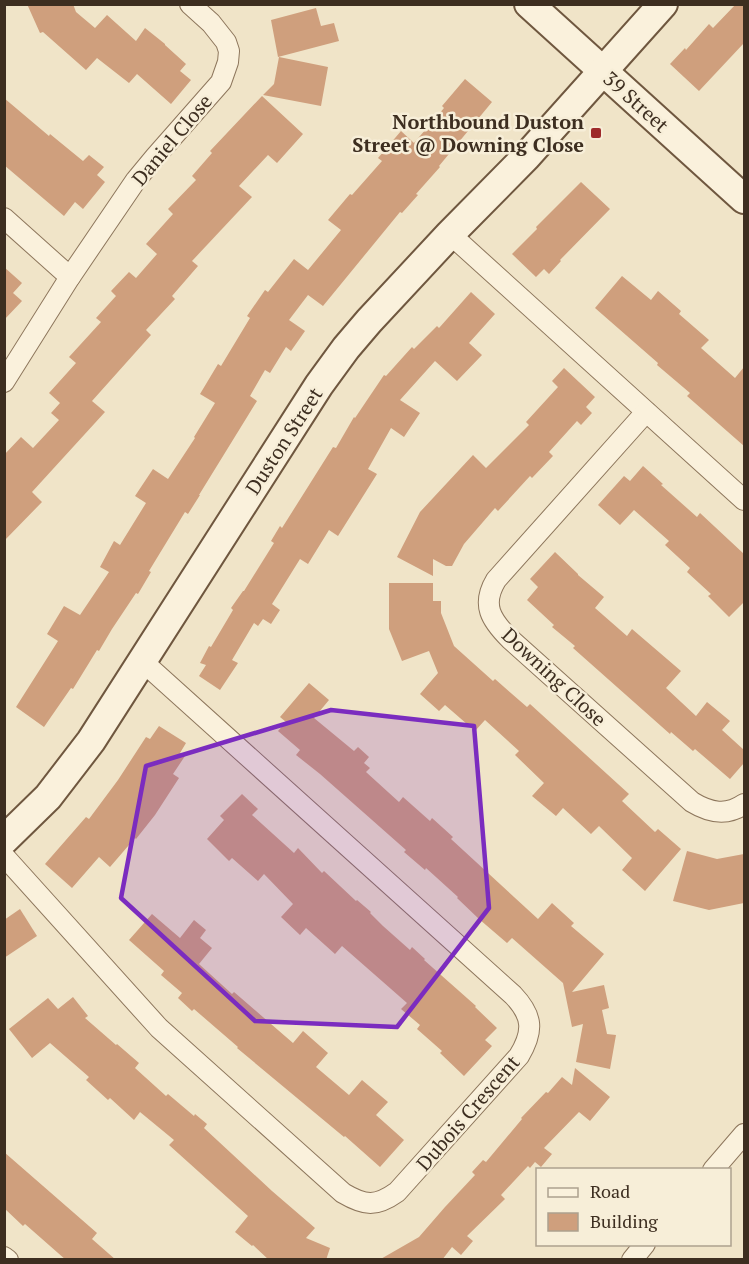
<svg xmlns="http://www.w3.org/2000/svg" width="749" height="1264" viewBox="0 0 749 1264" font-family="'PT Serif',serif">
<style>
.building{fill:#cf9f7d}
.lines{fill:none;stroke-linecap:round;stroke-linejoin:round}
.street-casing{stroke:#8d765c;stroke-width:22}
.secondary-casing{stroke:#6f573f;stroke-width:32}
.street{stroke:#faf1dc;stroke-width:20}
.secondary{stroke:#faf1dc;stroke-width:28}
.marked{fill:#7b2cbf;fill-opacity:0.2;stroke:#7b2cbf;stroke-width:4.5;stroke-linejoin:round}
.poi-dot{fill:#9e2a2b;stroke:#f7eed8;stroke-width:2}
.labels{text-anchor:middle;stroke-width:5;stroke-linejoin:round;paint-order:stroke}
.street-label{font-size:20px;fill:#3d2e20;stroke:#f7eed8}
.poi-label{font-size:20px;font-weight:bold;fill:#3d2e20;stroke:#f7eed8;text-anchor:end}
</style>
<rect width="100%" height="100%" fill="#f0e4c8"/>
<g class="building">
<polygon points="27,4 73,4 76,12 95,28 107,15 136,41 145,28 165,44 165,45 186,64 180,71 191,80 171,104 137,74 129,83 97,58 86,70 43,32 40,33"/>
<polygon points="736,4 744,4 744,43 699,91 670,64 685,48 686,50 709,24 713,28"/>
<polygon points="316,8 321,26 334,23 339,41 278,57 271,20"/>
<polygon points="279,57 328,67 321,106 263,95 274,84"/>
<polygon points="465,79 492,102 439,166 440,167 416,194 418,195 402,213 400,212 323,306 308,295 289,320 305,331 291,351 286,347 270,373 265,370 250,396 257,401 199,495 200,495 188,514 185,512 149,571 151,572 138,594 136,593 112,629 99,651 97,650 73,689 71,688 44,727 16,707 58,641 47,634 64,606 80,615 109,572 100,567 114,541 120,545 146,503 135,496 153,469 168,479 195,438 194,437 215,403 200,394 218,364 221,366 250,318 247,316 265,290 268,292 294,259 308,270 341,230 328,220 350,194 352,195 382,161 378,158 401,131 414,143 444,108 442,106"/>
<polygon points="262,96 303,134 277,163 268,155 239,186 252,197 192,261 198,266 172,296 175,299 146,330 151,335 92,401 105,412 32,492 42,502 4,541 4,455 21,437 33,448 59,420 51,413 60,403 49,393 76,363 69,357 101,322 96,318 116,296 111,291 129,272 136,278 157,254 146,244 173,214 168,209 196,180 192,176 212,153 210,151"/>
<polygon points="4,98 49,136 50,134 83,161 89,155 104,167 97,175 105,182 83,209 75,202 64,216 4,165"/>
<polygon points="581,182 610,209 560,260 561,261 549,274 544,269 536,277 512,254 537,229 536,227"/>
<polygon points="4,267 22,283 13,293 22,301 4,320"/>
<polygon points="622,276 651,300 658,291 681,311 679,314 709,340 701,348 735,378 744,367 744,446 687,396 690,393 657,365 658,363 595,308"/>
<polygon points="471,292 495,314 469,343 482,355 457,381 435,361 400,400 420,413 404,437 391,428 368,469 377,474 338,536 329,530 308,564 300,559 272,604 280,610 271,624 263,619 258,626 254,623 232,660 238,663 220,690 199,676 206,665 200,663 209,646 211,647 233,610 231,608 243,591 244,591 274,543 271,541 280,526 282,528 333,447 336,448 354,417 355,418 384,375 386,376 412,347 414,349 437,326 439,328"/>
<polygon points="564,368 595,397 586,407 592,413 581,425 577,421 549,452 553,456 532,478 530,476 498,511 495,508 464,544 452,566 446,566 433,559 433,576 397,557 420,512 473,455 486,468 529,425 526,422 558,387 552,381"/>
<polygon points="643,466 663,484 661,485 697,517 700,513 744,554 744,602 729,617 708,596 711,594 687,572 690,568 665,545 669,541 634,510 620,525 598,505 624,476 630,481"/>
<polygon points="555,552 578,574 578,575 604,597 595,608 627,636 632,629 681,671 666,688 696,716 707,702 730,721 722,730 744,750 744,763 730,779 695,749 693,751 671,732 670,734 573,648 575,646 552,627 554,625 527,600 538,587 530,579"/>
<polygon points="389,583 433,583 433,601 441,601 441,613 454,646 493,681 495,679 527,707 530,704 629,794 622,801 655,832 658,829 681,849 645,891 622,870 632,858 599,826 591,834 563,808 556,816 532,796 544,783 515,755 519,751 485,720 475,731 445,705 439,711 420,694 438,673 429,651 402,661 389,629"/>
<polygon points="309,683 329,700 314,718 354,751 358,747 369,757 364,763 370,768 366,772 399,802 403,797 430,821 432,818 453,837 451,839 538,919 552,903 574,923 571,926 604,954 572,992 604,985 609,1008 602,1010 607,1034 616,1035 610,1069 576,1062 583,1024 572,1027 563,983 512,938 507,943 479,919 457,898 458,897 426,868 425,870 404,852 406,850 320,774 296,755 300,750 278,731 286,722 280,717"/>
<polygon points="159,726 186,743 180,753 185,756 173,774 179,778 155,815 136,839 135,838 110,867 99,857 72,888 45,864 86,817 89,819 118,780 146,737 150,739"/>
<polygon points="242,794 258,809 252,815 294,853 298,848 322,873 324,871 356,901 357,900 371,912 370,913 383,926 410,950 412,947 425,959 424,960 476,1006 475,1007 497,1028 485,1040 492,1046 464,1076 440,1053 442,1051 417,1029 420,1025 401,1009 407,1003 342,946 335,954 306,928 300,935 281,917 293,904 264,874 258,881 232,858 229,861 207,839 224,820 220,816"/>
<polygon points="687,851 717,859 744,854 744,903 709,910 673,901"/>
<polygon points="20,909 37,936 4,958 4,920"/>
<polygon points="152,914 180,938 194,920 206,930 200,938 212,948 199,964 232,994 234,992 293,1043 303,1031 328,1053 316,1067 349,1095 362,1080 388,1102 376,1115 404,1140 380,1167 345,1136 344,1137 237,1048 238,1047 194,1009 192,1011 178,998 182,993 161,975 164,971 129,940"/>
<polygon points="73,997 88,1016 85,1018 116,1045 117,1044 139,1063 135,1068 166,1096 168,1094 194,1116 195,1114 207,1124 204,1128 272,1191 315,1228 306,1238 330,1248 326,1260 269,1260 253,1245 252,1246 235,1232 248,1216 169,1145 174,1140 140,1112 134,1120 110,1098 108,1100 86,1080 89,1077 50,1043 32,1058 9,1029 48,998 58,1009"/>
<polygon points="575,1068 610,1097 590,1121 579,1112 544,1148 552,1154 541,1167 535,1162 530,1168 528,1166 501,1195 505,1199 467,1236 473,1241 461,1255 452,1247 442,1260 379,1260 419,1237 445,1207 475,1175 472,1172 483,1160 486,1162 522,1119 521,1118 546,1092 548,1093 562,1077 572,1085"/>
<polygon points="4,1152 97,1233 92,1239 116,1260 66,1260 25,1224 23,1226 4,1208"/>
</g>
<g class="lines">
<defs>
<g id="street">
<polyline points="4,218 70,277"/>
<polyline points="450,234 744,500"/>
<polyline points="4,382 70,277 136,180 155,157 221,82 228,62 229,51 226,42 211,23 190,4"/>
<path d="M 646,412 L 496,580 C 481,605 491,620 510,639 L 692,802 C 710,813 727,816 744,804"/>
<path d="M 4,856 L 159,1028 L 343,1193 C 365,1206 376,1207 397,1192 L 519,1056 C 534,1031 533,1016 513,995 L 142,661"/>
<polyline points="713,1170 744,1134"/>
<polyline points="4,1257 8,1260"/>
<polyline points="632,1260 645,1244"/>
</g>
<g id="secondary">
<polyline points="529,4 744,199"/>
<polyline points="4,840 48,797 91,741 319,385 346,348 369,321 450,234 526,157 663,4"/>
</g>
</defs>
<use href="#street" class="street-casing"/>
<use href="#secondary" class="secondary-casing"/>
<use href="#street" class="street"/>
<use href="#secondary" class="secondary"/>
</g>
<path class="marked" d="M 331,710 L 474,726 L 489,908 L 397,1027 L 255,1021 L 121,898 L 146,766 Z"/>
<rect class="poi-dot" x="590" y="127" width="12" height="12" rx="3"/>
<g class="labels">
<g class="street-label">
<text transform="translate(636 102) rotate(42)" y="7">39 Street</text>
<text transform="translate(172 140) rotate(-50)" y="7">Daniel Close</text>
<text transform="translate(284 441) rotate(-57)" y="7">Duston Street</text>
<text transform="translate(554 677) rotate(43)" y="7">Downing Close</text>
<text transform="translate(468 1113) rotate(-49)" y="7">Dubois Crescent</text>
</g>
<g class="poi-label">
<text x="584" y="129">Northbound Duston<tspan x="584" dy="23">Street @ Downing Close</tspan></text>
</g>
</g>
<rect width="749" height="1264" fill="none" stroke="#3d2e20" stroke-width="12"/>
<rect x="536" y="1168" width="195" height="78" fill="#f7eed8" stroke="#ada18e" stroke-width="1.5"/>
<rect x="548" y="1188" width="30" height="9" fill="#faf1dc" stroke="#ada18e" stroke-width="1.5"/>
<text x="590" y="1198" font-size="18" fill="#3d2e20">Road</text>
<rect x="548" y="1213" width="30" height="18" fill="#cf9f7d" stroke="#ada18e" stroke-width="1.5"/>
<text x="590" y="1228" font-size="18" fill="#3d2e20">Building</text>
</svg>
